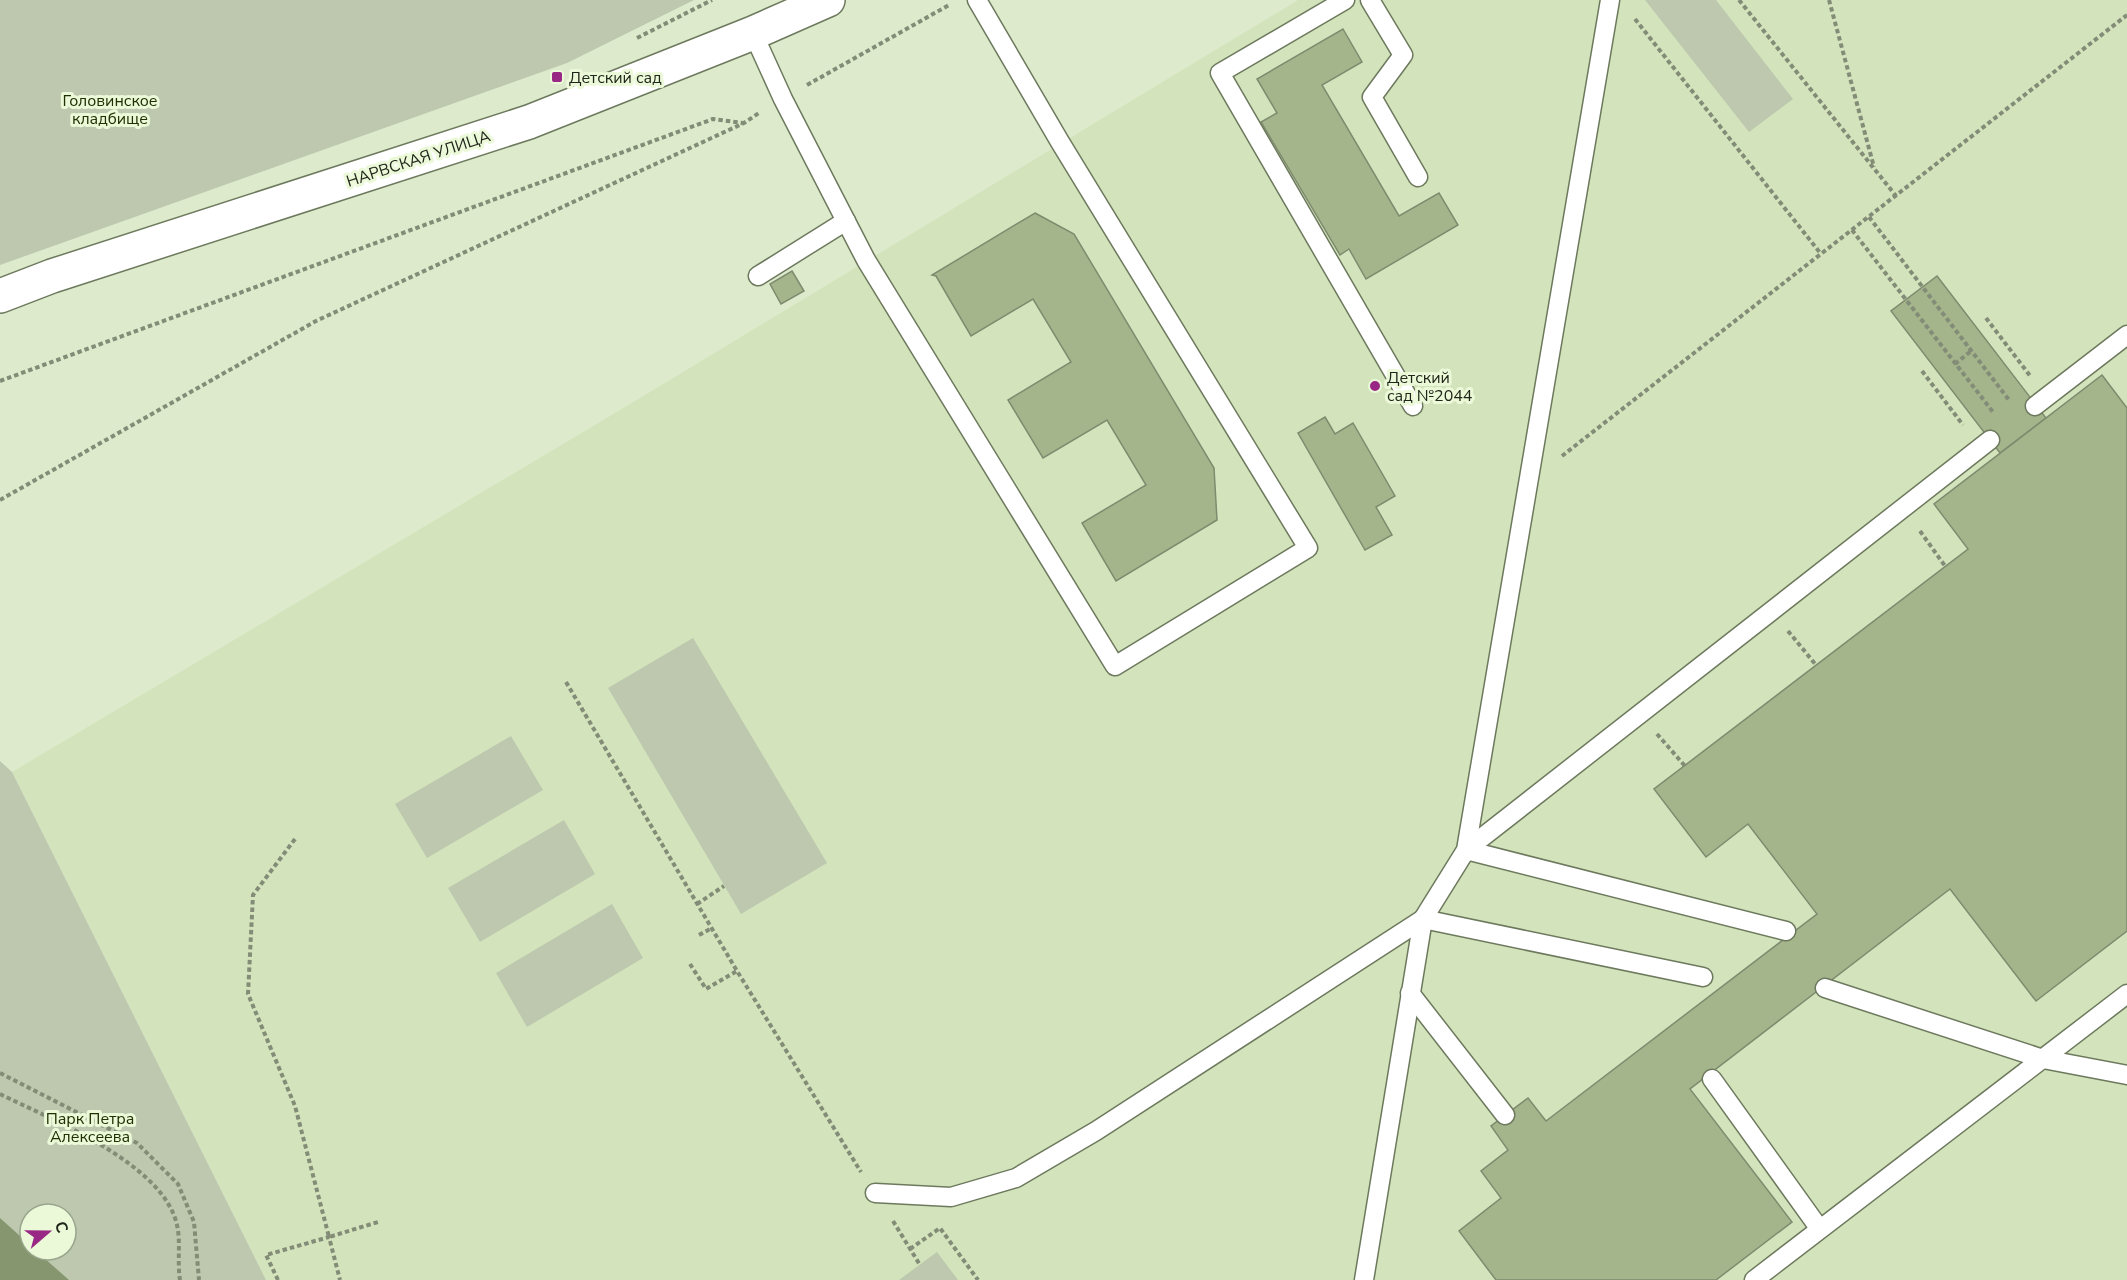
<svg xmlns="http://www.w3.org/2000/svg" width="2127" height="1280" viewBox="0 0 2127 1280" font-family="'Nunito Sans',sans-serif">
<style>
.built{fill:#d3e4bd}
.green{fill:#bdc8ae;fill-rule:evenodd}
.water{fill:#86976f}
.building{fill:#a4b58c;stroke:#7e8b6e;stroke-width:1.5}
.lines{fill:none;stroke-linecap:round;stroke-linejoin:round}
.service-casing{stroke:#6d795d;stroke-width:21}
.tertiary-casing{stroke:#6d795d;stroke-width:36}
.path{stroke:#838c76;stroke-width:4;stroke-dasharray:4.5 3;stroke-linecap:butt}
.service{stroke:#fff;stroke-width:18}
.tertiary{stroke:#fff;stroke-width:33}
.poi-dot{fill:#992784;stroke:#ebf9d9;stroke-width:2}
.labels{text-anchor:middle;stroke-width:6;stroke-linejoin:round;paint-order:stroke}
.poi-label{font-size:16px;fill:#21261a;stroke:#ebf9d9;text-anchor:start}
.park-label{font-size:16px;fill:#203001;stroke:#ebf9d9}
.street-label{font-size:16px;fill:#21261a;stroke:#ebf9d9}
</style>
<rect width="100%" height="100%" fill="#ddebcc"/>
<polygon class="built" points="1298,0 2127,0 2127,1280 266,1280 12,772 625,407"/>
<g class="green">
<polygon points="0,0 694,0 567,63 0,265"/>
<polygon points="1645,0 1716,0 1793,99 1749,132"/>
<polygon points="693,638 827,863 741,914 608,688"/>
<polygon points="511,736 543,790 427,858 395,804"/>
<path d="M 0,761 L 12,772 L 266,1280 L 0,1280 ZM 30,1214 L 66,1214 L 66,1250 L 30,1250 Z"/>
<polygon points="564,820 595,874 480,942 448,888"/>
<polygon points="612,904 643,958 527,1027 496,973"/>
<polygon points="937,1252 958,1280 899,1280"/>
</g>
<polygon class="water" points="0,1218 30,1245 30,1250 35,1250 69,1280 0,1280"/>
<g class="building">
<polygon points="1343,29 1362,62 1322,85 1399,216 1439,193 1458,225 1366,279 1349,249 1340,255 1261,122 1277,113 1257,79"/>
<polygon points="1035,213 1074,234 1214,468 1217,520 1116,581 1082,523 1146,485 1107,420 1043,458 1008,400 1071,362 1033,299 971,336 936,276 932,275"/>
<polygon points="792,271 804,291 781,304 770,284"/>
<polygon points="1937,276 2046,418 2000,453 1891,311"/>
<polygon points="2102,375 2127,408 2127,931 2036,1001 1950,889 1690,1089 1792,1222 1716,1280 1496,1280 1459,1231 1501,1198 1481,1171 1508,1150 1491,1126 1528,1098 1546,1121 1817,914 1748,824 1706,857 1654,789 1968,549 1934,504"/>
<polygon points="1325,417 1335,434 1353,423 1395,496 1376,507 1392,535 1365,550 1298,433"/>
</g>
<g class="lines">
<defs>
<g id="service">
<polyline points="1345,0 1220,73 1413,406"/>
<polyline points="1370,0 1403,55 1372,97 1418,177"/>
<polyline points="753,33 783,99 866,260 1115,666 1308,548 1060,142 977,0"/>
<polyline points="758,276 846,221"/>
<polyline points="2035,406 2127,335"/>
<polyline points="1786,931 1466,850 1990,440"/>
<polyline points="1825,988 2043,1059 2127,1075"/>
<polyline points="1410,993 1505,1115"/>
<polyline points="1712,1079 1819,1228"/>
<polyline points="875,1193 951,1197 1016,1178 1096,1131 1423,919 1703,977"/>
<polyline points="1364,1280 1423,919 1466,850 1610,0"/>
<polyline points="1754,1280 2127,994"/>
</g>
<polyline id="tertiary" points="0,296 52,276 529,122 753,33 828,0"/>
</defs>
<use href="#service" class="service-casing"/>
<use href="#tertiary" class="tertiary-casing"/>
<g class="path">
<polyline points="1739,0 1896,196"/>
<polyline points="1829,0 1874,167"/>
<polyline points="1635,19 1821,254"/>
<polyline points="637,38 712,0"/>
<polyline points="807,85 949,5"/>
<polyline points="1869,217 2009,400"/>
<polyline points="1852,230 1993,412"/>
<polyline points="1986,318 2031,377"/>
<polyline points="1955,364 1971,351"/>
<polyline points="1922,371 1963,425"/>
<polyline points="0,381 713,119 743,123"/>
<polyline points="1562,456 2127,15"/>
<polyline points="0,500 316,321 744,123 759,113"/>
<polyline points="1920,531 1945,566"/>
<polyline points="1788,631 1816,665"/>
<polyline points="566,682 737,971 861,1172"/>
<polyline points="1657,734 1685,766"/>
<polyline points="295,839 253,895 248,994 295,1106 329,1237 378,1222"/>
<polyline points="697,904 724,886"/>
<polyline points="699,935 712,928"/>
<polyline points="690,964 706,989 737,971"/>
<polyline points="0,1073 137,1143 178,1184 194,1222 199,1280"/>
<path d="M 0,1094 C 52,1120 163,1163 177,1225 C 181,1242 177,1262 180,1280"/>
<polyline points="893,1221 920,1265"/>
<polyline points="910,1249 940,1228 978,1280"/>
<polyline points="278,1280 266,1255 329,1237 340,1280"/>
</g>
<use href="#service" class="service"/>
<use href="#tertiary" class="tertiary"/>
</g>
<g class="poi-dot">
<rect x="551" y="71" width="12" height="12" rx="3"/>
<circle cx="1375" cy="386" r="6"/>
</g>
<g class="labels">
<g class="poi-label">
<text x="569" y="83">Детский сад</text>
<text x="1387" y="383">Детский<tspan x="1387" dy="18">сад №2044</tspan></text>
</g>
<g class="park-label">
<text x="110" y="106">Головинское<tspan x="110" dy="18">кладбище</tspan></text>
<text x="90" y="1124">Парк Петра<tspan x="90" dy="18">Алексеева</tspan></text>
</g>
<g class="street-label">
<text transform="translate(418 158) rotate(-18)" y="6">НАРВСКАЯ УЛИЦА</text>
</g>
</g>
<g transform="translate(48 1232) rotate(70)"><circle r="28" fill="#ebf9d9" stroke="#9aa58d" stroke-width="1.5"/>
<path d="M0-4.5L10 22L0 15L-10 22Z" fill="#992784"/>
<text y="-9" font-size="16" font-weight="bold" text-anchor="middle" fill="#21261a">С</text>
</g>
</svg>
